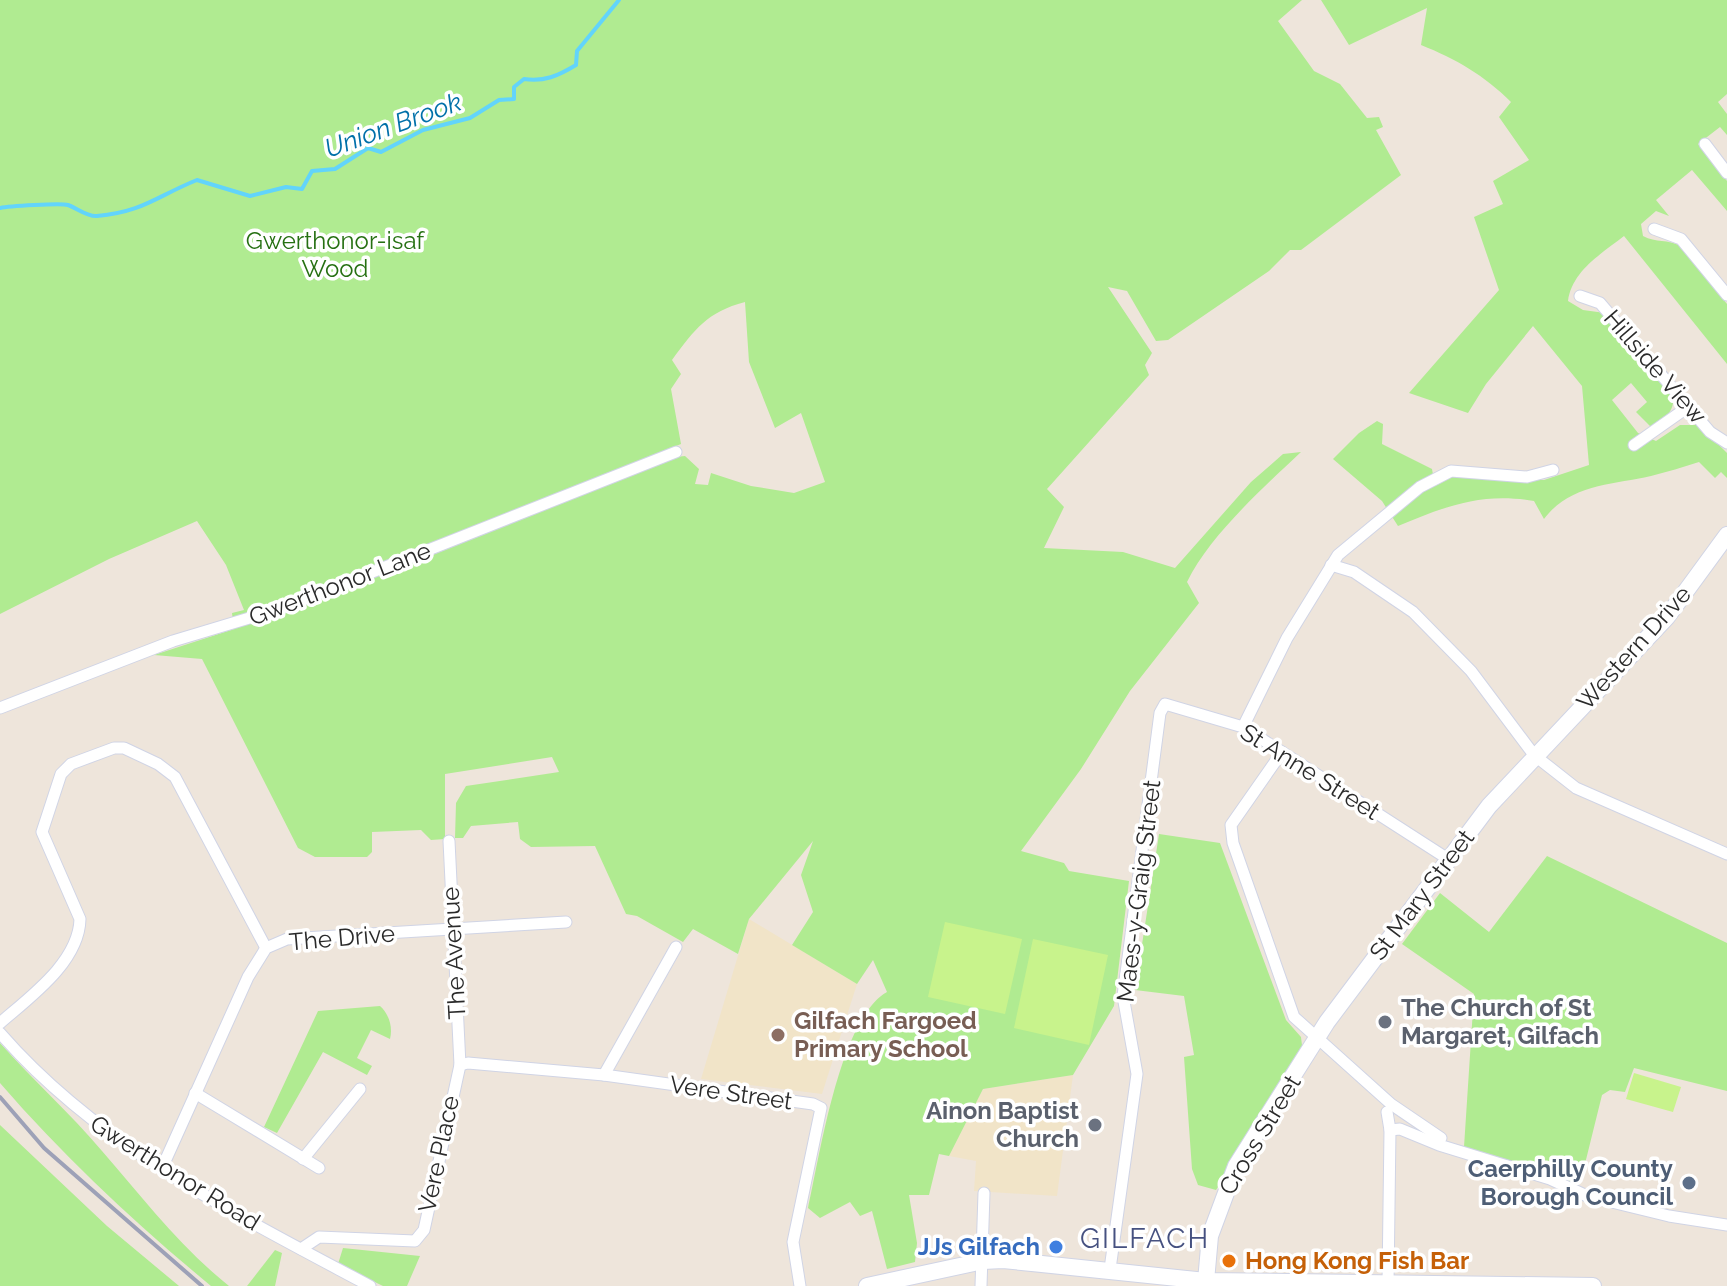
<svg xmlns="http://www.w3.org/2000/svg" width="1727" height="1286" viewBox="0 0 1727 1286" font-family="Raleway,sans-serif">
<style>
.education{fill:#f1e4c8}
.green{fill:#b0eb91;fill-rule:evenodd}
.pitch{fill:#c8f38c}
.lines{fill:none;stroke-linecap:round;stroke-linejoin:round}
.stream{stroke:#62d4fb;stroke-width:4}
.street-casing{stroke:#d0d4e5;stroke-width:13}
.secondary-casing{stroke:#d0d4e5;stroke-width:18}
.street{stroke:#fff;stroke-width:11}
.secondary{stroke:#fff;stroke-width:16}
.rail{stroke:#9da1b7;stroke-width:4}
.worship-dot{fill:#6b7280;stroke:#fff;stroke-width:3}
.education-dot{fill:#8d6e63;stroke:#fff;stroke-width:3}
.service-dot{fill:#5c6f8a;stroke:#fff;stroke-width:3}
.shop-dot{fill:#3f7fe0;stroke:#fff;stroke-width:3}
.food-dot{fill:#e8710a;stroke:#fff;stroke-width:3}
.labels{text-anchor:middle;stroke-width:7;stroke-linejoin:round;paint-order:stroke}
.park-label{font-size:24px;fill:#267012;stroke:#fff}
.street-label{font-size:24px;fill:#2a2a2a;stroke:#fff}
.worship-label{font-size:24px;font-weight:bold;fill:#5b616d;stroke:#fff;text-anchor:start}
.education-label{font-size:24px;font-weight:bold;fill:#785e54;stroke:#fff;text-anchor:start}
.service-label{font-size:24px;font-weight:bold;fill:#4e5e75;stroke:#fff;text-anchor:end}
.shop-label{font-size:24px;font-weight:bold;fill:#366cbe;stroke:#fff;text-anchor:end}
.food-label{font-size:24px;font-weight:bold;fill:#c56008;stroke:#fff;text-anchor:start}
.water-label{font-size:26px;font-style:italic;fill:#0070a9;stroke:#fff}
.quarter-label{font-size:28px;letter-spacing:2px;fill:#465180;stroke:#fff}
</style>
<rect width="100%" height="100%" fill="#eee5db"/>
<g class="education">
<polygon points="749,919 857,984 822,1094 701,1079"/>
<polygon points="1073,1075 1057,1196 974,1191 976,1161 949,1156 983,1089"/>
</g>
<g class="green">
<path d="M 0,0 L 1302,0 L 1278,21 L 1314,71 L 1340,84 L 1367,118 L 1379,117 L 1383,127 L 1376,130 L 1401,175 L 1301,250 L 1290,250 L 1269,271 L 1168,340 L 1156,341 L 1127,291 L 1108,287 L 1152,353 L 1145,365 L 1149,375 L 1047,489 L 1064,507 L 1044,548 L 1123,552 L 1175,568 L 1251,482 L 1283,454 L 1301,452 C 1263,488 1210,535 1187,582 L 1199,603 L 1130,691 L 1081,769 L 1021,851 L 1064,863 L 1069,871 L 1129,881 L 1114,1006 L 1073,1075 L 983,1089 L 949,1156 L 939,1154 L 929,1195 L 909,1195 L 917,1243 L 915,1262 L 887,1269 L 872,1211 L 860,1216 L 850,1202 L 820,1218 L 808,1208 C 820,1155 840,1018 887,992 L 873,960 L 857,984 L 792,945 L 813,912 L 801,875 L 813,841 L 749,919 L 738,954 L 693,929 L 683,942 L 637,916 L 626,914 L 595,846 L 531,847 L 520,839 L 518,822 L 471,826 L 463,838 L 455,838 L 456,803 L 466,786 L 559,772 L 552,757 L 445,774 L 445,839 L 431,840 L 421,830 L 372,832 L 372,852 L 367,857 L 315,857 L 298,848 L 202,659 L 154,655 L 234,629 L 232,613 L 244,610 L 226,565 L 197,521 L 109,559 L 0,614 ZM 745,302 L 749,362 L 775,428 L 801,413 L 825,482 L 794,493 L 751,486 L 711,473 L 708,485 L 695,484 L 699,469 L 685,456 L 676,457 L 397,569 L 392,560 L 681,444 L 671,389 L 681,374 L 672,360 C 695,329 707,312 745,302 Z"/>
<path d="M 1321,0 L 1727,0 L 1727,94 L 1718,102 L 1727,114 L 1727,135 L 1720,127 L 1698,144 L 1727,181 L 1727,211 L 1692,170 L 1656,200 L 1669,216 L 1656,211 L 1641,224 L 1643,236 C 1656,243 1668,239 1680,246 L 1727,304 L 1727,364 L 1624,236 C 1601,254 1572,271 1568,301 L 1583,310 L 1605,313 L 1673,395 C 1675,413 1665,417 1651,427 L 1636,412 L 1647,402 L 1631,383 L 1612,400 L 1638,433 L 1656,441 L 1680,425 L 1699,425 L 1727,453 L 1727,478 L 1721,472 L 1715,478 L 1699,462 C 1683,467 1667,472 1651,476 C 1612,485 1570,484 1544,519 L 1534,501 C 1482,492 1446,506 1398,526 L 1382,501 L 1333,459 L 1359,433 L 1377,421 L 1383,424 L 1382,444 L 1432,469 L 1435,486 L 1454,476 L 1544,480 L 1589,465 L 1582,386 L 1533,326 L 1486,384 L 1468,413 L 1409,393 L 1499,290 L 1474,217 L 1503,204 L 1493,181 L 1529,160 L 1499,117 L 1511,102 C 1484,75 1456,59 1421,45 L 1427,8 L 1349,45 Z"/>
<polygon points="1159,834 1220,843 1286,1020 1301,1037 1303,1054 1216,1190 1198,1185 1192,1169 1184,1057 1194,1055 1184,996 1135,990"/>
<polygon points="1547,856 1727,943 1727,1091 1634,1068 1625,1092 1610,1090 1602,1095 1580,1184 1464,1147 1474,994 1402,944 1440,893 1489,932"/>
<path d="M 380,1006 C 389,1014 393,1027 390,1039 L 371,1030 L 357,1058 L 372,1066 L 367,1075 L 323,1052 L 277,1133 L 264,1127 L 318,1011 Z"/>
<path d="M 0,1043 C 33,1080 70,1113 102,1151 C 144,1199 179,1246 229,1286 L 211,1286 C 135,1223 65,1158 0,1083 Z"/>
<polygon points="0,1125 107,1226 179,1286 0,1286"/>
<polygon points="343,1248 420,1256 407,1286 383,1286 338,1264"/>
<polygon points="275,1250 282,1253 275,1286 247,1286"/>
</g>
<g class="pitch">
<polygon points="945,922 1022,939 1005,1014 928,997"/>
<polygon points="1033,939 1108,955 1089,1045 1014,1028"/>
<polygon points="1634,1073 1681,1087 1673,1112 1626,1099"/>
</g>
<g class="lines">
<path class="stream" d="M 0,208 C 8,206 61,203 68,205 C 77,208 87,217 97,216 C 143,212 157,196 197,180 L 250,196 L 286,187 L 302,189 L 312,171 L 335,169 L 368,148 L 381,152 L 423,130 L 470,118 L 499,100 L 514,99 L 514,87 L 524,79 C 544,82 558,76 576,65 L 577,51 L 619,0"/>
<defs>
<g id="street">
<polyline points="1705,144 1727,173"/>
<polyline points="1654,229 1681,239 1727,295"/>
<polyline points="1580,296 1600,303 1710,432 1727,443"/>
<polyline points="1634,445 1688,407"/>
<polyline points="1331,565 1354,572 1413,612 1471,671 1534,755 1576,788 1727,854"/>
<polyline points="0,708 173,641 279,609 676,452"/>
<polyline points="1243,727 1287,638 1338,555 1420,487 1451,471 1527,477 1553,470"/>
<polyline points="1282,752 1231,825 1233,843 1294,1017 1391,1104 1441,1138"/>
<path d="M 0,1023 C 30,997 79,962 80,919 L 42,832 L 61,774 L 71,764 L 114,748 L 124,748 L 158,764 L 175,777 L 266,948"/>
<path d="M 0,1033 C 99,1147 239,1216 370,1286"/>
<polyline points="460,1065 468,1063 604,1075 813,1104 821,1108 793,1242 800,1286"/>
<polyline points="604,1075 676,947"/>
<polyline points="195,1093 319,1168"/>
<polyline points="1387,1112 1390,1130 1388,1284"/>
<polyline points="1390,1130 1400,1129 1439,1145 1550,1179 1587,1196 1669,1216 1727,1225"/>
<polyline points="303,1159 360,1089"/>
<polyline points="162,1168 248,977 266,948 287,939 566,922"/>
<polyline points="301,1249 319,1237 415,1241 424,1230 460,1065 449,841"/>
<polyline points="1110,1269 1137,1074 1123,996 1160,713 1165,704 1243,727 1448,859"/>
<polyline points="981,1286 984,1193"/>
</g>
<g id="secondary">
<polyline points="1206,1281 1210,1236 1236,1166 1327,1022 1489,806 1667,617 1727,535"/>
<polyline points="867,1286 983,1261 1003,1260 1206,1281 1593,1286"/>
</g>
</defs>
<use href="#street" class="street-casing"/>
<use href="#secondary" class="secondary-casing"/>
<use href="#street" class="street"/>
<use href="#secondary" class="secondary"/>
<polyline class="rail" points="0,1097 44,1148 202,1286"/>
</g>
<g class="worship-dot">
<circle cx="1385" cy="1022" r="8"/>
<circle cx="1095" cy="1125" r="8"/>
</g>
<circle class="education-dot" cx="778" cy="1035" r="8"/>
<circle class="service-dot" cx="1689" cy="1183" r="8"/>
<circle class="shop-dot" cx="1056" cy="1247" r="8"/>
<circle class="food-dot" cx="1229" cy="1261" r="8"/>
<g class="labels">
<g class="park-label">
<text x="335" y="249">Gwerthonor-isaf<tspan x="335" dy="28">Wood</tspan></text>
</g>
<g class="street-label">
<text transform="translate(1655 367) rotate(49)" y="8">Hillside View</text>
<text transform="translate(340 584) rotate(-21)" y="8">Gwerthonor Lane</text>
<text transform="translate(1634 648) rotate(-48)" y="8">Western Drive</text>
<text transform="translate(1310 772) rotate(32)" y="8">St Anne Street</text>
<text transform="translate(1139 891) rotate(-83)" y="8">Maes-y-Graig Street</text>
<text transform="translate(1422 895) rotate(-53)" y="8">St Mary Street</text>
<text transform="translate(342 938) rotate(-5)" y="8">The Drive</text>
<text transform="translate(454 953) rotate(-93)" y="8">The Avenue</text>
<text transform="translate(731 1093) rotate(8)" y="8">Vere Street</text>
<text transform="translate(1260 1135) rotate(-59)" y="8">Cross Street</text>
<text transform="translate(439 1154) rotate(-78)" y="8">Vere Place</text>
<text transform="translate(175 1173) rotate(32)" y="8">Gwerthonor Road</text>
</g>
<g class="worship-label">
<text x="1401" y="1016">The Church of St<tspan x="1401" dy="28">Margaret, Gilfach</tspan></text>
<text x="1079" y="1119" text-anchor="end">Ainon Baptist<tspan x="1079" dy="28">Church</tspan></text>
</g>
<g class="education-label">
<text x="794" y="1029">Gilfach Fargoed<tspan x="794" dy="28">Primary School</tspan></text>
</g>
<g class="service-label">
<text x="1673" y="1177">Caerphilly County<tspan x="1673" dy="28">Borough Council</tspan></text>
</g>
<g class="shop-label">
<text x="1040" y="1255">JJs Gilfach</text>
</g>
<g class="food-label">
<text x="1245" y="1269">Hong Kong Fish Bar</text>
</g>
<g class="water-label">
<text transform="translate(393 125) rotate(-20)" y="9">Union Brook</text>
</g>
<g class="quarter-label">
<text x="1145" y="1248">GILFACH</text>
</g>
</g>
</svg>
